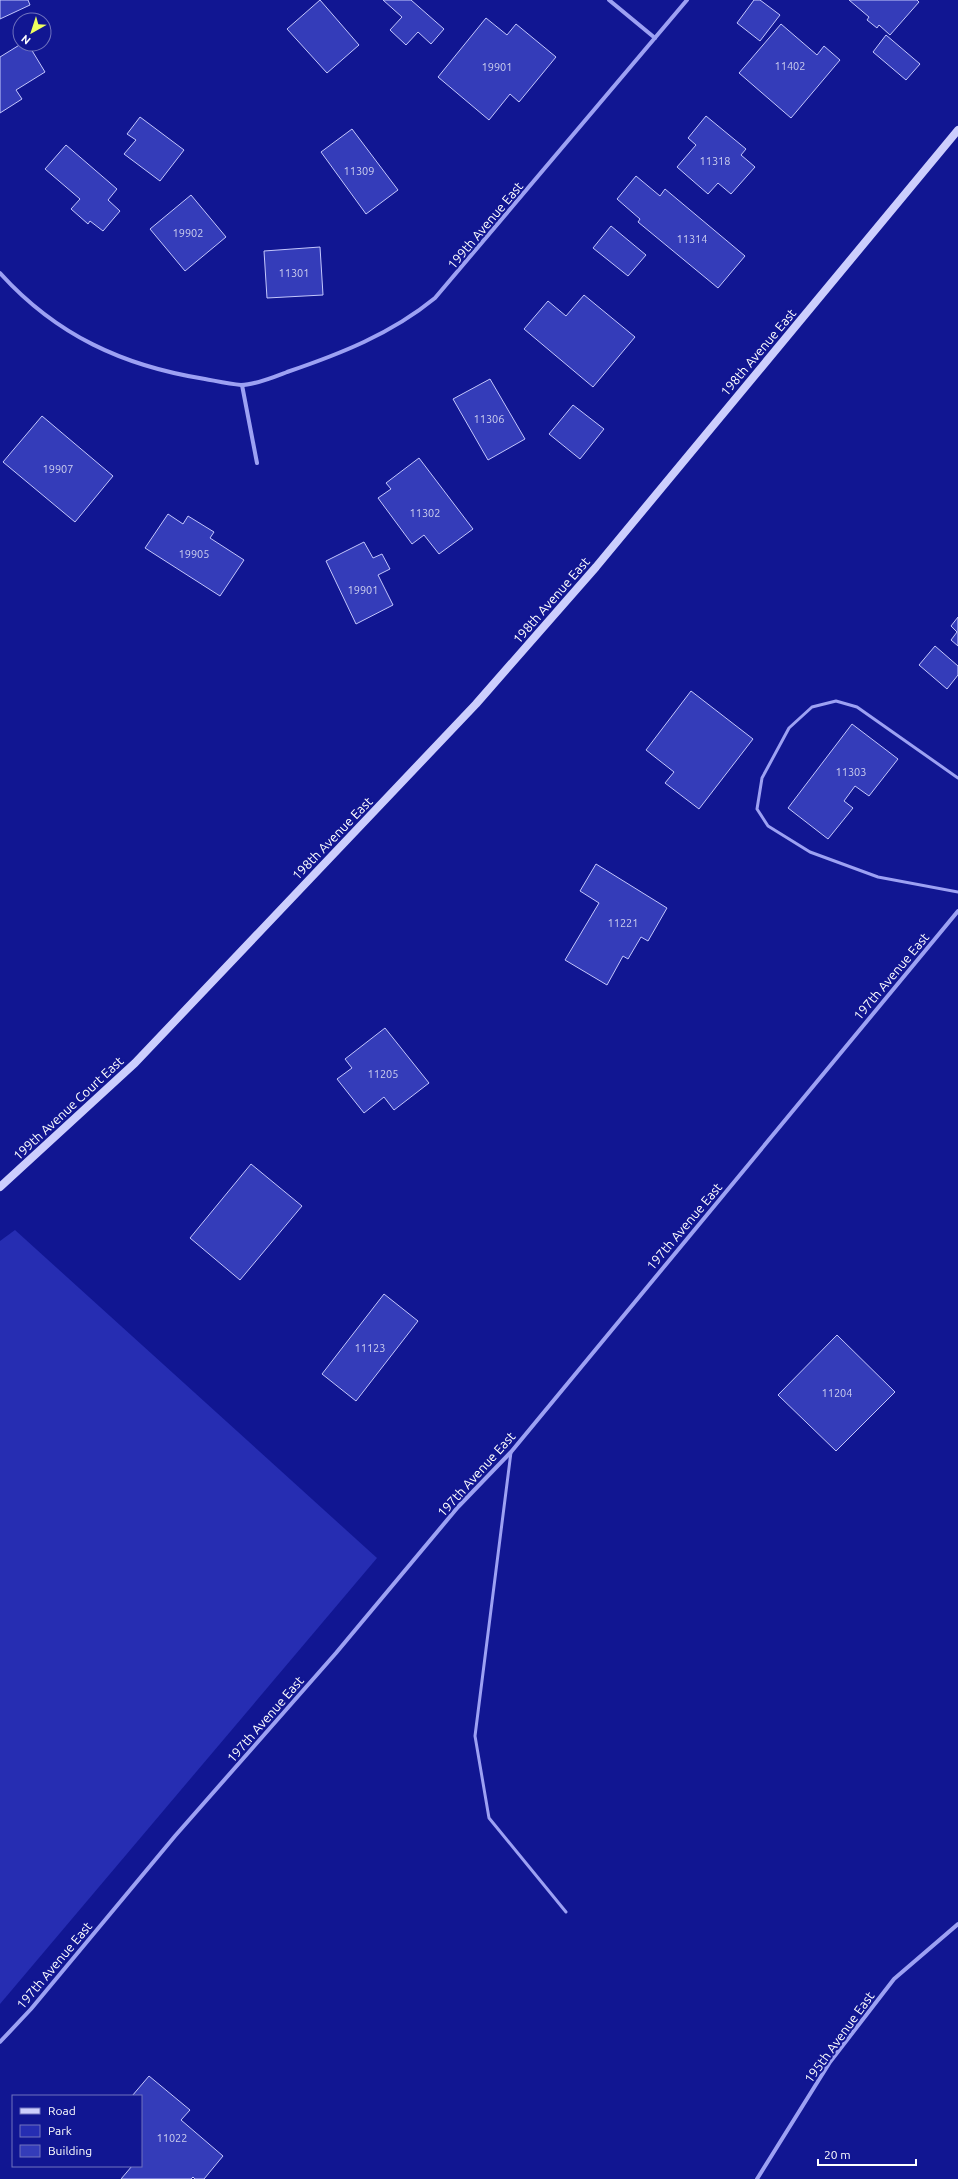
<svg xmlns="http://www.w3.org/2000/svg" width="958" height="2179" viewBox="0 0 958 2179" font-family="Ubuntu,sans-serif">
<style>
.green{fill:#262db2}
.building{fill:#343cb9;stroke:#c4c7fd}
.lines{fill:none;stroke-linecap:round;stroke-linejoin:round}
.lane{stroke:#9da1f3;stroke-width:3}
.street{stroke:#9da1f3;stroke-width:4}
.secondary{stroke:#cccefd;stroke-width:8}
.labels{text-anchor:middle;stroke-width:4;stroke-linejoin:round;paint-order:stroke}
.number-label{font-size:11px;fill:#ccceee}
.street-label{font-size:13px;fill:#fff;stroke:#111692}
</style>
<rect width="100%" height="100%" fill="#111692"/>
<polygon class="green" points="15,1230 377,1558 0,2004 0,1241"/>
<g class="building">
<polygon points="0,0 28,0 30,5 0,19"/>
<polygon points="320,0 359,45 327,73 287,29"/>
<polygon points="383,0 411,0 444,29 431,44 418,32 406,45 390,30 402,17"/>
<polygon points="754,0 760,0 780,15 760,41 737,23"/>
<polygon points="849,0 917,0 919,2 890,35 879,25 877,28 867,20 869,17"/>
<polygon points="486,18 507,35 516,24 556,57 519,102 510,94 489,120 438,77"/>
<polygon points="781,24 817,55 824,46 840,60 791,118 739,73"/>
<polygon points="886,35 920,64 906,80 873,52"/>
<polygon points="21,44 28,44 45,72 16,90 22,99 0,113 0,57"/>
<polygon points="706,116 746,149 741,155 755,167 731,194 718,183 708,194 677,167 696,145 688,138"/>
<polygon points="140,117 184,150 160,181 124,154 136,140 127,134"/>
<polygon points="352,129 398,190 366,214 321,152"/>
<polygon points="66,145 117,189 108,200 120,211 103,231 90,221 88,224 71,209 80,199 45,169"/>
<polygon points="636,176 660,196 665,189 745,256 718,288 638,222 640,219 617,199"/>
<polygon points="191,195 226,237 185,271 150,229"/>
<polygon points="611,226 646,255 628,276 593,248"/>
<polygon points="320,247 323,295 267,298 264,251"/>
<polygon points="584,295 635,337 593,387 524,329 548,301 566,316"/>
<polygon points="490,379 525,439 488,460 453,399"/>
<polygon points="573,405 604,429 580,459 549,434"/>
<polygon points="42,416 113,476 75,522 3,462"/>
<polygon points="419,458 473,529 439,554 424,535 412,544 378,498 391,489 386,483"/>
<polygon points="168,514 183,524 188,516 214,532 210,538 244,560 220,596 145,548"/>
<polygon points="364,542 373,558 382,554 390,569 378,575 393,605 356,624 326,561"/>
<polygon points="958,617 958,646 951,640 957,632 951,626"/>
<polygon points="935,646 958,666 958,675 947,689 919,665"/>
<polygon points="691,691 753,739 699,809 665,783 674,772 646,750"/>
<polygon points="852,724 898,759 869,796 855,786 844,801 853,808 828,839 788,808"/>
<polygon points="596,864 667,908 648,941 641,937 628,959 623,956 607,985 565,960 599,903 580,891"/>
<polygon points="385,1028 429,1083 394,1110 384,1097 364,1113 337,1079 352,1068 345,1059"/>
<polygon points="251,1164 302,1206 240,1280 190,1238"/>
<polygon points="384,1294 418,1321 356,1401 322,1374"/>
<polygon points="837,1335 895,1392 836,1451 778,1395"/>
<polygon points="149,2076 190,2110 181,2120 223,2156 204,2179 195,2179 193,2177 191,2179 121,2179 132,2166 141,2166 141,2096 132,2096"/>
</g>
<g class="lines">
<g class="lane">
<polyline points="958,778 857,707 836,701 812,707 789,728 762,778 757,809 768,826 810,852 878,877 958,892"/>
<polyline points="511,1452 475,1736 489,1818 566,1912"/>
</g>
<g class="street">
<polyline points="609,0 655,38"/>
<path d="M 0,273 C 56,335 123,366 205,379 C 216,381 229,384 241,385 C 255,385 274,377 287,372 C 340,354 391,334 435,298 L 687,0"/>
<polyline points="242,385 257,463"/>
<polyline points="0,2042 31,2009 175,1836 336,1653 458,1507 511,1452 958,911"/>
<polyline points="757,2179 830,2062 894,1979 958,1924"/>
</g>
<polyline class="secondary" points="0,1187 135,1063 476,704 596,567 958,130"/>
</g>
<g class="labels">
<g class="number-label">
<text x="790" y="70">11402</text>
<text x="497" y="71">19901</text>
<text x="715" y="165">11318</text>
<text x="359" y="175">11309</text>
<text x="188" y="237">19902</text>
<text x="692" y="243">11314</text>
<text x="294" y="277">11301</text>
<text x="489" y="423">11306</text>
<text x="58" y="473">19907</text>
<text x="425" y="517">11302</text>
<text x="194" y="558">19905</text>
<text x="363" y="594">19901</text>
<text x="851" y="776">11303</text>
<text x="623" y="927">11221</text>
<text x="383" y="1078">11205</text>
<text x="370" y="1352">11123</text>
<text x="837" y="1397">11204</text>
<text x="172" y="2142">11022</text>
</g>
<g class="street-label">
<text transform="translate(485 225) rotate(-50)" y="5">199th Avenue East</text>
<text transform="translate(758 352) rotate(-50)" y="5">198th Avenue East</text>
<text transform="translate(551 600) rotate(-49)" y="5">198th Avenue East</text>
<text transform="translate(332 838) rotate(-46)" y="5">198th Avenue East</text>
<text transform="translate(891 976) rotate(-50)" y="5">197th Avenue East</text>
<text transform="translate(68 1108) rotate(-43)" y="5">199th Avenue Court East</text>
<text transform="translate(684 1226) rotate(-50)" y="5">197th Avenue East</text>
<text transform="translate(476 1474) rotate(-48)" y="5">197th Avenue East</text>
<text transform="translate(265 1719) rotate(-49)" y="5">197th Avenue East</text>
<text transform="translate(54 1965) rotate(-50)" y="5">197th Avenue East</text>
<text transform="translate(839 2037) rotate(-54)" y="5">195th Avenue East</text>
</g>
</g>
<rect x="12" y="2095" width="130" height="72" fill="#111692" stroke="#7073be"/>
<rect x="20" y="2108" width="20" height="6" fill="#cccefd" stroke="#7073be"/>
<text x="48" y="2115" font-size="12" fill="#ffffff">Road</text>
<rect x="20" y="2125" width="20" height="12" fill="#262db2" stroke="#7073be"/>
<text x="48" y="2135" font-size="12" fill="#ffffff">Park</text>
<rect x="20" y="2145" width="20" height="12" fill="#343cb9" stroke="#7073be"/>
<text x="48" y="2155" font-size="12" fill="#ffffff">Building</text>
<g transform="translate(32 32) rotate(219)"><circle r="19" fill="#111692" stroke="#7073be"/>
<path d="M0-3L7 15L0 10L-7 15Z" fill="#eeff5e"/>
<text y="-6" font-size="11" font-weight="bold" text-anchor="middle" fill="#ffffff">N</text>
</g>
<path d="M818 2159v6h98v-6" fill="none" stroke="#ffffff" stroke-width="2"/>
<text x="824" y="2159" font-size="12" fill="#ffffff" stroke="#111692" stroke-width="3" paint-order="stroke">20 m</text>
</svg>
